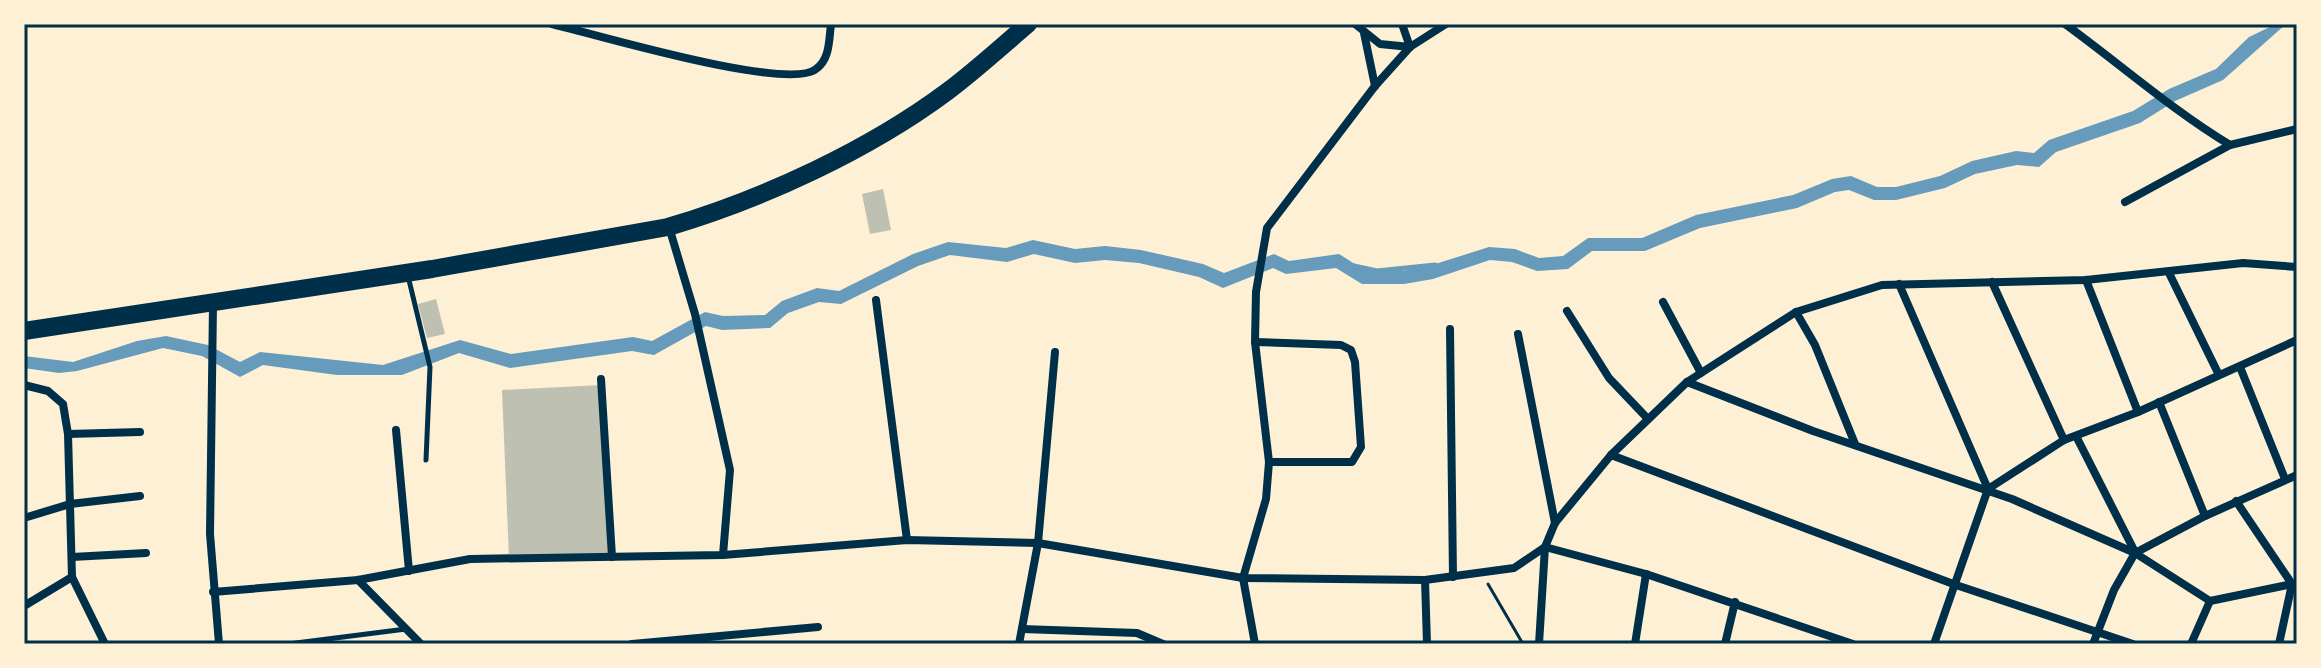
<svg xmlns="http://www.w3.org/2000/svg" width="2321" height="668" viewBox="0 0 2321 668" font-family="Ubuntu,sans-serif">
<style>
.water{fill:#669bbc}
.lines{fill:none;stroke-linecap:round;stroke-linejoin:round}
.stream{stroke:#669bbc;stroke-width:5}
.building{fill:#bec0b2}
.path{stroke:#003049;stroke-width:3}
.service{stroke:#003049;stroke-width:5}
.minor{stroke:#003049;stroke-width:8}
.trunk{stroke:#003049;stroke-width:18}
.neatline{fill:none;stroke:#003049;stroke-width:3}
</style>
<rect width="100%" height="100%" fill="#fdf0d5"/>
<polygon class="water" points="2276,24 2286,24 2223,80 2175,101 2140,123 2056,152 2039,167 2017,165 1975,174 1945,188 1896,200 1874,200 1849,190 1835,192 1797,208 1700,228 1645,251 1592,251 1568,269 1537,271 1512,262 1490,260 1433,279 1404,284 1362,284 1336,268 1286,274 1273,268 1223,288 1199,277 1139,263 1105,260 1075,263 1034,254 1007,262 950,255 918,266 841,304 819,302 788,313 770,328 722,330 706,326 654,355 632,351 510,368 459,353 402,375 337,375 263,365 240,377 202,356 163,348 77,371 59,373 24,368 24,356 73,362 137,341 166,336 208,345 240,362 260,352 383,365 460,340 511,354 633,337 652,341 705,312 723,316 765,315 782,301 817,288 839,291 913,254 948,242 1006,248 1033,240 1075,249 1105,246 1141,250 1203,264 1224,273 1274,254 1289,261 1339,254 1366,271 1403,271 1429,266 1489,247 1515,249 1539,258 1563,256 1588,238 1642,238 1696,215 1793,195 1832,179 1851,176 1877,187 1896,187 1940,176 1972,161 2016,151 2034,153 2049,140 2133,111 2169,89 2216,69 2249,37"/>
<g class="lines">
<polyline class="stream" points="1354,266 1377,271 1435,265"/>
</g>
<g class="building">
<polygon points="883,189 891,230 870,234 862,194"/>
<polygon points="436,299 445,334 427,338 418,304"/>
<polygon points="602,385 608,553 509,558 502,390"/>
</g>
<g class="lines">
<polyline class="path" points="1488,584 1523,644"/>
<g class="service">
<polyline points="408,276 430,367 426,460"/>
<polyline points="288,644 406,629"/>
</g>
<g class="minor">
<path d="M 552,24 C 594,34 788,92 816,69 C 830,59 829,40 831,24"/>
<polyline points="1355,24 1380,44 1410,47 1402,24"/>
<path d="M 2065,24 C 2120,64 2172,110 2230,145 L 2297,129"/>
<polyline points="1364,33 1375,86"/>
<polyline points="2125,202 2230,145"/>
<polyline points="669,227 695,314 730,470 723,555"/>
<polyline points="2169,273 2218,373"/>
<polyline points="2086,280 2138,412"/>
<polyline points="1992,282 2064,440"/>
<polyline points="1899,284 1988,489 1934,644"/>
<polyline points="876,300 907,540"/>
<polyline points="1663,302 1701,373"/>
<polyline points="213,304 210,534 219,644"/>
<polyline points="1567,311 1609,378 1648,419"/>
<polyline points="1796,312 1815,345 1855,444"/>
<polyline points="1450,329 1453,577"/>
<polyline points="1518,334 1555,523"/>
<polyline points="1255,342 1341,345 1351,350 1355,362 1361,447 1352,462 1269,462"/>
<polyline points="2240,367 2285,479"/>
<polyline points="601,379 612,557"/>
<polyline points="1687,382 1813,431 2012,499 2135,553 2210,601 2297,583"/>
<polyline points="24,385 48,391 63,404 68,434 72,577 105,644"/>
<polyline points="2159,402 2205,516"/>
<polyline points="396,430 409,571"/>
<polyline points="68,434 140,432"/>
<polyline points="2076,436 2135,552"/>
<polyline points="1611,455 1956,585 2133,644"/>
<polyline points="1988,489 2064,440 2138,412 2297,340"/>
<polyline points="2236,501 2292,584 2279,644"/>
<polyline points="24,518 70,504 140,496"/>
<polyline points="72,557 146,553"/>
<polyline points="358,580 421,644"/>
<polyline points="1425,580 1427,644"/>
<polyline points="213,592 358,580 470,559 723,555 907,540 1038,543 1243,578 1425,580 1514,568 1545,547 1646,574 1853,644"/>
<polyline points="24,606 72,577"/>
<polyline points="1022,629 1137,633 1163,644"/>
<polyline points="632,644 818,627"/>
<polyline points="1019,644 1038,543 1055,352"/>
<polyline points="1255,644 1243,578 1266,499 1269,462 1255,342 1256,292 1267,228 1375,86 1410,47 1446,24"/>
<polyline points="1539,644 1545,547 1555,523 1611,455 1687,382 1796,312 1882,285 2086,280 2243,263 2297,267"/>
<polyline points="1635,644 1646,574"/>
<polyline points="1725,644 1735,602"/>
<polyline points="2093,644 2114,590 2135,553 2205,516 2297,475"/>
<polyline points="2191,644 2210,601"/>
</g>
<path class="trunk" d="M 24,331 L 432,269 L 668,227 C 763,199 869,150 948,91 C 976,70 1002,46 1028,24"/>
</g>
<rect width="2321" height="668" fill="none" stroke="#fdf0d5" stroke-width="52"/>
<rect x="26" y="26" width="2269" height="616" class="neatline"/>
</svg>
